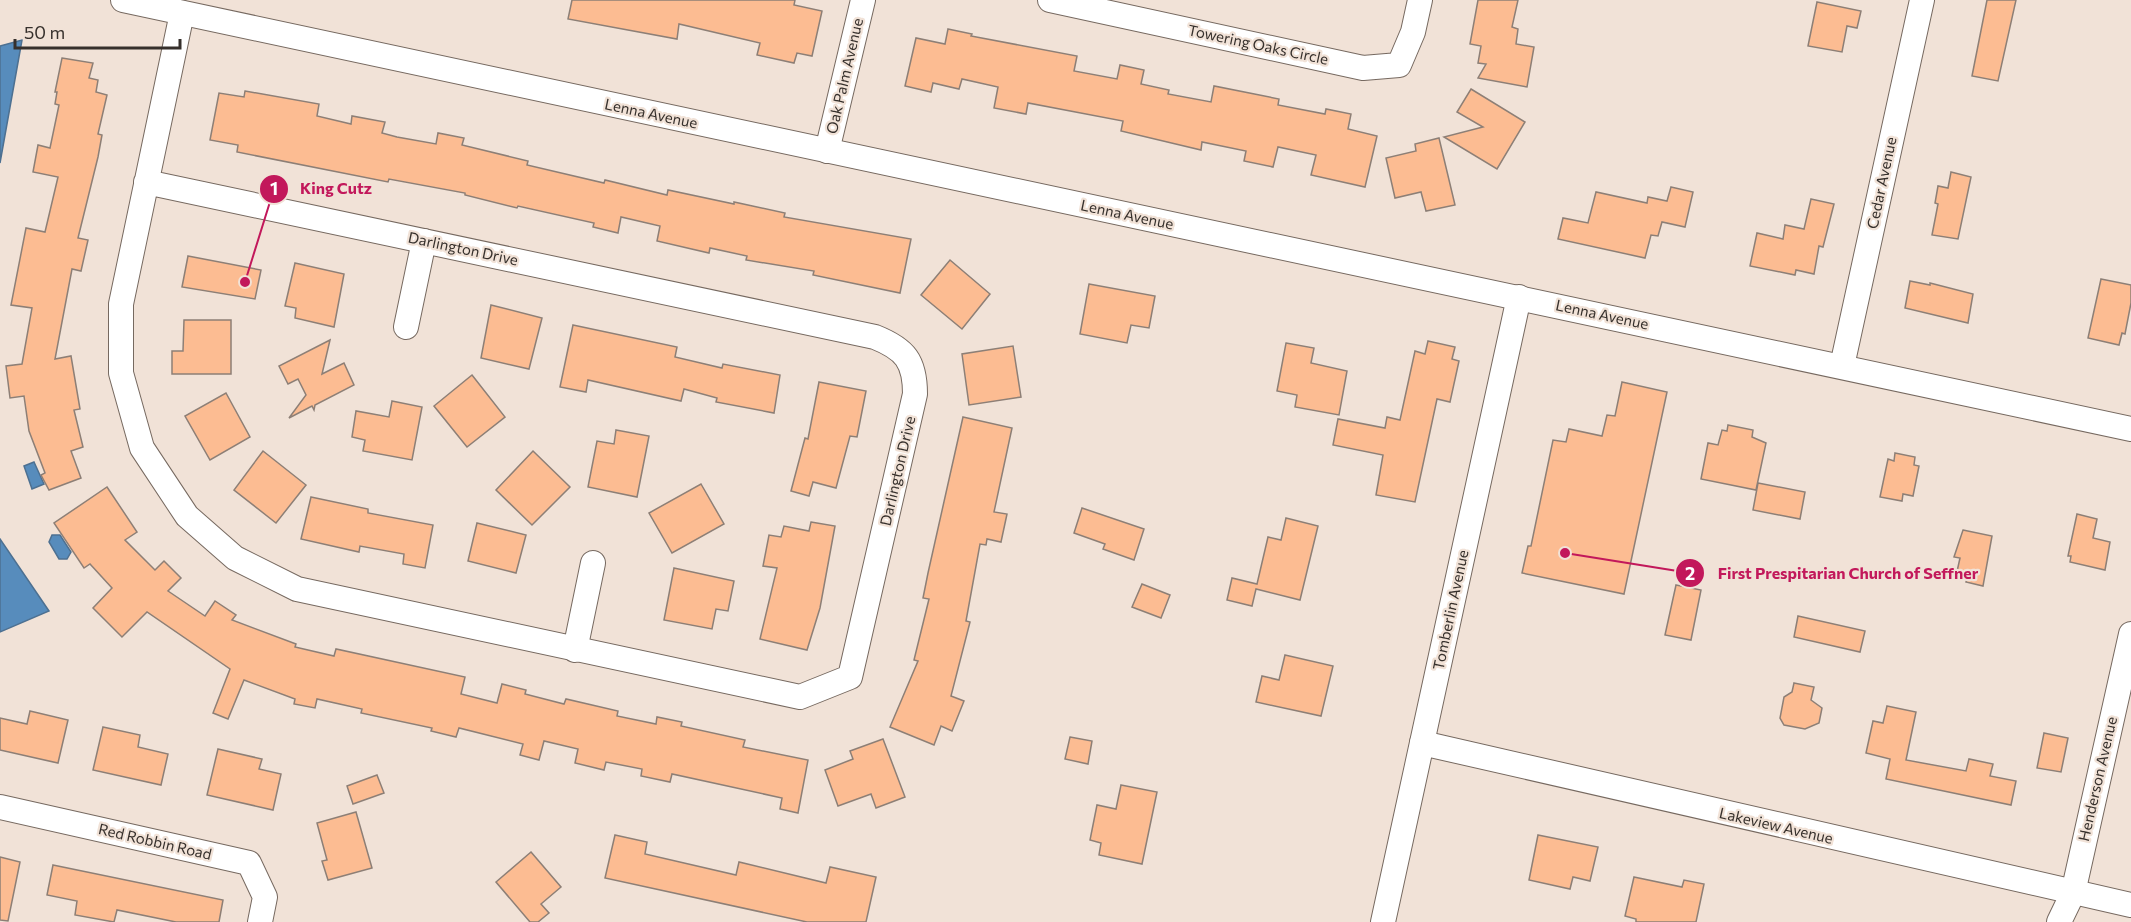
<svg xmlns="http://www.w3.org/2000/svg" width="2131" height="922" viewBox="0 0 2131 922" font-family="Commissioner,sans-serif">
<style>
.water{fill:#578cbc;stroke:#4d7091;stroke-width:1.5}
.building{fill:#fcbc92;stroke:#8d7f76;stroke-width:1.5}
.lines{fill:none;stroke-linecap:round;stroke-linejoin:round}
.minor-casing{stroke:#766960;stroke-width:26}
.minor{stroke:#fff;stroke-width:24}
.labels{text-anchor:middle;stroke-width:4.5;stroke-linejoin:round;paint-order:stroke}
.street-label{font-size:15px;fill:#36302c;stroke:#f1e2d7}
.leader{fill:none;stroke:#c2185b;stroke-width:2}
.callout-dot{fill:#c2185b;stroke:#f1e2d7;stroke-width:2}
.mark-label{font-size:18px;text-anchor:middle;font-weight:bold;fill:#fff}
.callout-label{font-size:16px;text-anchor:middle;font-weight:bold;fill:#c2185b;stroke:#f1e2d7;stroke-width:4.5;stroke-linejoin:round;paint-order:stroke}
</style>
<rect width="100%" height="100%" fill="#f1e2d7"/>
<g class="water">
<polygon points="22,40 0,163 0,46"/>
<polygon points="34,462 44,484 32,489 24,466"/>
<polygon points="52,535 60,535 71,552 67,559 59,559 49,542"/>
<polygon points="0,539 49,611 0,632"/>
</g>
<g class="building">
<polygon points="572,0 795,0 794,5 822,11 812,56 797,53 794,63 757,55 760,43 679,24 677,39 568,19"/>
<polygon points="1478,0 1518,0 1512,27 1518,29 1516,44 1534,47 1527,87 1478,78 1486,64 1478,63 1481,46 1470,44"/>
<polygon points="1987,0 2016,0 1998,81 1972,76"/>
<polygon points="1817,2 1861,11 1857,28 1847,26 1842,52 1808,46"/>
<polygon points="948,29 972,34 971,36 1077,56 1074,71 1117,79 1120,65 1144,70 1141,84 1169,90 1168,94 1211,102 1214,86 1279,99 1278,105 1325,114 1326,109 1351,114 1348,129 1377,136 1365,187 1311,175 1316,155 1278,147 1273,167 1244,161 1246,151 1202,142 1201,150 1121,131 1123,121 1028,103 1026,114 994,108 998,87 962,79 959,89 933,83 931,92 905,86 916,38 945,44"/>
<polygon points="62,58 93,63 89,78 98,80 96,92 107,95 98,134 102,135 98,157 78,238 88,240 81,271 72,269 55,359 71,356 80,409 74,410 83,447 71,451 81,478 49,490 41,475 45,473 29,431 24,396 10,398 6,366 22,364 32,308 11,305 26,228 45,232 58,177 33,172 38,145 50,148 59,105 55,104 57,92 55,92"/>
<polygon points="1471,89 1525,122 1497,169 1444,137 1483,127 1457,112"/>
<polygon points="245,91 319,104 317,116 351,124 352,116 385,122 382,133 397,137 436,144 438,133 464,138 462,145 528,161 527,165 604,183 605,180 667,195 668,190 734,204 734,202 785,213 784,217 911,239 900,293 813,275 814,271 746,260 747,256 710,248 709,253 657,241 660,226 621,217 618,233 593,227 594,223 518,206 517,208 465,195 465,193 389,179 388,182 237,152 238,145 210,140 219,93 244,97"/>
<polygon points="1439,138 1455,205 1426,211 1421,192 1395,198 1386,158 1416,151 1415,144"/>
<polygon points="1951,172 1971,177 1958,239 1932,235 1938,204 1935,203 1938,186 1948,188"/>
<polygon points="1671,187 1693,192 1685,227 1662,222 1658,236 1651,235 1645,258 1558,239 1563,218 1588,223 1596,192 1647,203 1648,197 1667,201"/>
<polygon points="1811,199 1834,204 1823,247 1819,246 1814,274 1796,270 1795,275 1750,266 1757,233 1783,239 1785,225 1804,229"/>
<polygon points="188,256 261,270 255,299 182,287"/>
<polygon points="950,260 990,294 962,329 921,295"/>
<polygon points="295,263 344,274 334,327 295,318 296,308 285,306"/>
<polygon points="2101,279 2131,285 2131,303 2125,334 2122,333 2119,345 2088,338"/>
<polygon points="1910,281 1930,285 1930,283 1973,294 1968,323 1905,308"/>
<polygon points="1089,284 1155,296 1149,328 1131,325 1127,343 1080,334"/>
<polygon points="491,305 542,318 529,369 481,358"/>
<polygon points="184,320 231,320 231,374 172,374 172,351 183,351"/>
<polygon points="573,325 677,347 675,357 722,368 723,364 780,375 774,413 716,402 717,398 684,389 681,401 588,380 586,392 560,387"/>
<polygon points="330,340 322,374 344,363 354,385 315,405 314,410 312,406 289,418 306,395 298,379 288,384 279,366"/>
<polygon points="1428,341 1455,347 1452,359 1459,361 1450,402 1437,399 1415,502 1376,495 1383,455 1333,445 1338,419 1385,428 1387,417 1400,420 1415,351 1425,354"/>
<polygon points="1286,343 1314,348 1311,363 1347,371 1339,415 1295,407 1297,395 1277,391"/>
<polygon points="1013,346 1021,397 969,405 962,354"/>
<polygon points="472,375 505,417 467,447 434,406"/>
<polygon points="819,382 866,391 857,437 850,436 836,488 813,482 809,496 791,491 805,438 808,439"/>
<polygon points="1622,382 1667,392 1624,594 1522,573 1528,546 1531,546 1553,440 1566,442 1569,429 1602,436 1607,415 1615,416"/>
<polygon points="226,393 250,437 210,460 185,416"/>
<polygon points="392,401 422,407 412,460 363,451 365,440 352,437 356,411 389,417"/>
<polygon points="963,417 1012,428 994,512 1007,514 1001,542 987,539 986,545 980,544 966,621 970,622 951,696 964,701 952,731 941,726 934,745 890,727 918,661 914,660 929,599 923,598 928,573"/>
<polygon points="1728,425 1753,430 1752,437 1766,443 1756,490 1701,479 1708,443 1718,445 1722,430 1727,431"/>
<polygon points="616,430 649,436 637,497 588,487 597,441 614,444"/>
<polygon points="263,451 306,485 276,523 234,490"/>
<polygon points="533,451 570,487 532,525 496,490"/>
<polygon points="1895,453 1915,457 1914,465 1919,466 1913,496 1903,494 1902,501 1880,497 1888,459 1894,461"/>
<polygon points="1758,483 1805,492 1800,519 1753,510"/>
<polygon points="701,484 724,524 672,553 649,513"/>
<polygon points="107,487 137,532 125,540 155,570 164,561 181,578 168,591 205,616 215,601 236,615 232,620 296,644 295,647 334,656 336,649 465,677 461,694 497,703 502,684 526,690 525,694 564,704 566,699 618,711 617,716 656,724 657,717 682,722 681,726 745,740 743,747 808,760 798,813 780,809 782,798 672,774 670,782 641,776 642,769 606,762 604,770 575,763 578,749 544,741 539,760 520,755 523,744 459,728 456,737 431,731 432,728 361,713 362,709 317,699 315,708 294,704 295,699 244,680 228,719 213,713 230,669 147,612 122,637 93,608 112,588 90,564 84,568 54,523"/>
<polygon points="311,497 368,509 368,513 433,525 425,568 403,564 404,554 360,546 359,552 301,539"/>
<polygon points="1082,508 1144,529 1134,560 1103,549 1105,544 1074,533"/>
<polygon points="2077,514 2097,519 2093,538 2110,542 2105,570 2070,562 2071,556 2068,556"/>
<polygon points="1286,518 1318,526 1300,600 1256,589 1252,606 1227,600 1232,578 1257,584 1268,537 1281,540"/>
<polygon points="811,522 835,526 820,608 807,650 760,639 777,568 763,566 769,535 781,537 784,526 809,531"/>
<polygon points="477,523 526,535 516,573 468,561"/>
<polygon points="1963,530 1992,536 1983,586 1966,582 1967,579 1956,576 1960,558 1954,557"/>
<polygon points="674,568 734,581 728,611 716,609 712,629 664,620"/>
<polygon points="1142,584 1170,595 1161,618 1132,607"/>
<polygon points="1676,585 1701,590 1691,640 1665,635"/>
<polygon points="1798,616 1865,631 1860,652 1794,637"/>
<polygon points="1285,655 1333,666 1321,716 1256,702 1262,676 1279,680"/>
<polygon points="1794,683 1814,687 1811,700 1822,708 1819,723 1805,729 1784,725 1780,718 1784,697 1792,692"/>
<polygon points="1887,706 1916,712 1906,760 1966,771 1969,759 1993,764 1990,776 2016,781 2011,805 1886,779 1890,759 1866,753 1873,721 1883,723"/>
<polygon points="30,711 68,720 58,763 0,750 0,718 27,724"/>
<polygon points="103,727 140,735 138,747 168,754 161,785 93,770"/>
<polygon points="2044,733 2068,738 2061,772 2037,768"/>
<polygon points="1070,737 1092,741 1088,764 1065,759"/>
<polygon points="883,739 905,797 876,808 871,794 838,806 825,770 853,759 850,751"/>
<polygon points="218,749 262,759 259,769 281,774 273,810 207,795"/>
<polygon points="377,775 384,793 353,804 347,786"/>
<polygon points="1121,785 1157,792 1142,864 1099,855 1101,843 1090,840 1097,805 1116,809"/>
<polygon points="356,812 372,868 328,880 322,861 327,860 317,823"/>
<polygon points="615,835 647,842 645,854 736,875 739,862 826,883 830,867 876,877 866,922 807,922 605,878"/>
<polygon points="1538,835 1598,847 1590,881 1573,877 1570,889 1529,880"/>
<polygon points="531,852 561,887 541,904 549,913 538,922 530,922 496,882"/>
<polygon points="0,857 20,862 8,921 0,920"/>
<polygon points="53,865 223,900 219,922 176,922 117,910 114,922 75,915 77,901 47,895"/>
<polygon points="1634,877 1682,887 1684,880 1704,884 1696,922 1636,922 1636,919 1625,916"/>
</g>
<g class="lines">
<defs>
<g id="minor">
<polyline points="123,0 2131,429"/>
<polyline points="1050,0 1363,68 1399,65 1413,32 1420,0"/>
<polyline points="827,151 863,0"/>
<path d="M 146,182 L 875,337 C 905,349 915,361 915,394 L 850,677 L 800,697 L 297,589 L 235,558 L 187,516 L 142,448 L 121,373 L 121,304 L 182,13"/>
<polyline points="406,327 424,241"/>
<polyline points="1842,366 1922,0"/>
<polyline points="575,650 593,563"/>
<polyline points="1422,743 2131,905"/>
<polyline points="0,807 249,863 265,897 260,922"/>
<polyline points="1383,922 1519,297"/>
<polyline points="2059,922 2073,893 2131,634"/>
</g>
</defs>
<use href="#minor" class="minor-casing"/>
<use href="#minor" class="minor"/>
</g>
<g class="labels">
<g class="street-label">
<text transform="translate(1258 45) rotate(12)" y="5">Towering Oaks Circle</text>
<text transform="translate(845 76) rotate(-77)" y="5">Oak Palm Avenue</text>
<text transform="translate(651 114) rotate(12)" y="5">Lenna Avenue</text>
<text transform="translate(1882 183) rotate(-78)" y="5">Cedar Avenue</text>
<text transform="translate(1127 215) rotate(12)" y="5">Lenna Avenue</text>
<text transform="translate(463 249) rotate(12)" y="5">Darlington Drive</text>
<text transform="translate(1602 315) rotate(12)" y="5">Lenna Avenue</text>
<text transform="translate(898 471) rotate(-77)" y="5">Darlington Drive</text>
<text transform="translate(1451 610) rotate(-78)" y="5">Tomberlin Avenue</text>
<text transform="translate(2098 779) rotate(-77)" y="5">Henderson Avenue</text>
<text transform="translate(1776 826) rotate(13)" y="5">Lakeview Avenue</text>
<text transform="translate(155 842) rotate(13)" y="5">Red Robbin Road</text>
</g>
</g>
<path class="leader" d="M245 282L274 189M1565 553L1690 573"/>
<g class="callout-dot">
<circle cx="245" cy="282" r="6"/>
<circle cx="1565" cy="553" r="6"/>
<circle cx="274" cy="189" r="15"/>
<circle cx="1690" cy="573" r="15"/>
</g>
<g class="mark-label">
<text x="274" y="195">1</text>
<text x="1690" y="580">2</text>
</g>
<g class="callout-label">
<text x="336" y="194">King Cutz</text>
<text x="1848" y="579">First Prespitarian Church of Seffner</text>
</g>
<path d="M15 39v9h165v-9" fill="none" stroke="#36302c" stroke-width="3"/>
<text x="24" y="39" font-size="18" fill="#36302c" stroke="#f1e2d7" stroke-width="4.5" paint-order="stroke">50 m</text>
</svg>
